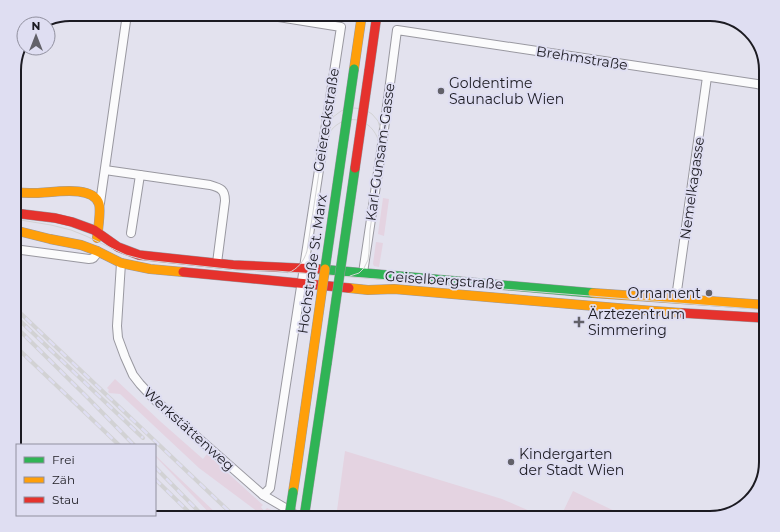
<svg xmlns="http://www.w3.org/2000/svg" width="780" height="532" viewBox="0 0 780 532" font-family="Montserrat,sans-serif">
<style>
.green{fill:#e4d3e1}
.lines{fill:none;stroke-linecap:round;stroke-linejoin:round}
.street-casing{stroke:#9998a0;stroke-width:10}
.fast-casing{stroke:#9998a0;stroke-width:10}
.slow-casing{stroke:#9998a0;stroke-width:10}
.jam-casing{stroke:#9998a0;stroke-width:10}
.street{stroke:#fbfbfc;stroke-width:8}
.fast{stroke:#30b455;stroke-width:9}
.slow{stroke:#ff9f0a;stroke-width:9}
.jam{stroke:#e5322d;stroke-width:9}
.tram{stroke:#d2d2d4;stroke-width:1}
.rail-casing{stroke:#d2d2d4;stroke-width:4}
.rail{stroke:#dfdef2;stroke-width:2.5;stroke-dasharray:8;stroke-linecap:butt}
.fast-bridge-casing{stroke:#9998a0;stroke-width:10;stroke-linecap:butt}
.slow-bridge-casing{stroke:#9998a0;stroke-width:10;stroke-linecap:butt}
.jam-bridge-casing{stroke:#9998a0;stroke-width:10;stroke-linecap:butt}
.fast-bridge{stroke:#30b455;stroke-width:9}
.slow-bridge{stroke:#ff9f0a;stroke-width:9}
.jam-bridge{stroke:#e5322d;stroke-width:9}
.poi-dot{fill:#626169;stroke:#dfdef2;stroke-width:1.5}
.labels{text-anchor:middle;stroke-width:4;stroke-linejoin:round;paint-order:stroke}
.street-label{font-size:14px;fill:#1c1b22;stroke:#dfdef2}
.poi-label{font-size:14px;fill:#1c1b22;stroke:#dfdef2;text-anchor:start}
.rim{fill:none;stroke:#1c1b22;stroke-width:2}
</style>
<rect width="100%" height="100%" fill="#e3e2ee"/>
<g class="green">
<polygon points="383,198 389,199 384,236 378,234"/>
<polygon points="376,242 383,243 379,267 374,266 373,264"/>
<polygon points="115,379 161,422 203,459 207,454 263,505 261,507 264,511 267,508 288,518 266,518 199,468 120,394 109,393 108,391 109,390 107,388"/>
<polygon points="345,451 502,499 546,518 336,518"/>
<polygon points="155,455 221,518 214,518 155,456"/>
<polygon points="573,491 629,518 560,518"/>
</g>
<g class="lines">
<defs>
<g id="street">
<polyline points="260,14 341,27 270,488 263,495"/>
<path d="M 105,170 L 210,185 C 221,188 225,190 225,201 L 217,263"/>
<polyline points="100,203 127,14"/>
<polyline points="131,233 140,175"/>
<path d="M 14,249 L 89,259 C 94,259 96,256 97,251"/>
<polyline points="121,263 117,326 118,338 125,357 133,375 140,384 155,400 263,495 292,512"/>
<polyline points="363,273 381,152 397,30 757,84 766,87"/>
<polyline points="676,298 707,77"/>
</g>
<g id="fast">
<polyline points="318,269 593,293"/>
<polyline points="304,518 327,363"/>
</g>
<g id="slow">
<polyline points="354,69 362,14"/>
<path d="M 14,192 C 21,193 29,193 36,193 C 51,193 93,184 99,204 C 101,211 98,230 97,238"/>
<polyline points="14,230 50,239 81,245 97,251 121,263 150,269 183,272"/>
<polyline points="349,288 368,290 394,289 641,310 682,313"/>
<polyline points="593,293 766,305"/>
<polyline points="293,492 297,466"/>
</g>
<g id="jam">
<polyline points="369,71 377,14"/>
<polyline points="14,213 55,218 72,222 94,230 118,247 139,255 233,265 318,269"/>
<polyline points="183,272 349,288"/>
<polyline points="682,313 766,318"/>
</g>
</defs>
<use href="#street" class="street-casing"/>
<use href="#fast" class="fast-casing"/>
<use href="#slow" class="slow-casing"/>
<use href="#jam" class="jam-casing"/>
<use href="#street" class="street"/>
<use href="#fast" class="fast"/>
<use href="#slow" class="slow"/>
<use href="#jam" class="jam"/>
<g class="tram">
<path d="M 329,133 C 344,111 372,117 379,142"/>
<polyline points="14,219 51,225 71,230 86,236 126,255 145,260 237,270 276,271 339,276 766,310"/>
<path d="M 288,273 C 298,269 304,261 307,251 L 322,153 L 327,129 L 333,117 L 341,111 L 349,108 L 354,108 L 364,109 L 372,114 L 378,121 L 381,131 L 382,147 L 370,230 L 369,252 L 368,260 L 364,268 L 359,273 L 350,276"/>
</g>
<defs>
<g id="rail">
<polyline points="14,307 236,518"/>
<polyline points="14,315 143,438"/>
<polyline points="14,325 87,397 134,445"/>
<polyline points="14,345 119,445"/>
<polyline points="155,467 205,518"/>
<polyline points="155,479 195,518"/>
</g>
</defs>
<use href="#rail" class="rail-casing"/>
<use href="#rail" class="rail"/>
<defs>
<g id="fast-bridge">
<polyline points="325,269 354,69"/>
<polyline points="327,363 355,168"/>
<polyline points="289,518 293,492"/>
</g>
<polyline id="slow-bridge" points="297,466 325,269"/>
<polyline id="jam-bridge" points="355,168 369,71"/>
</defs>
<use href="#fast-bridge" class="fast-bridge-casing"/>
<use href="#slow-bridge" class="slow-bridge-casing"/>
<use href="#jam-bridge" class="jam-bridge-casing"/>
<use href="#fast-bridge" class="fast-bridge"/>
<use href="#slow-bridge" class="slow-bridge"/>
<use href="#jam-bridge" class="jam-bridge"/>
</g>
<g class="poi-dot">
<circle cx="441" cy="91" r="4"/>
<circle cx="709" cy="293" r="4"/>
<path d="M577 316h4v4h4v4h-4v4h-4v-4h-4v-4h4z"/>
<circle cx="511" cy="462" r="4"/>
</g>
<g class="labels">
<g class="street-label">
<text transform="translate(582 58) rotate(9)" y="5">Brehmstraße</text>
<text transform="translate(326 120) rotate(-81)" y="5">Geiereckstraße</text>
<text transform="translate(380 152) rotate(-82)" y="5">Karl-Gunsam-Gasse</text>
<text transform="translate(692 188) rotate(-82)" y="5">Nemelkagasse</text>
<text transform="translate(312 264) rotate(-82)" y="5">Hochstraße St. Marx</text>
<text transform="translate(444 280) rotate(4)" y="5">Geiselbergstraße</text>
<text transform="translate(189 429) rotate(42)" y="5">Werkstättenweg</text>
</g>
<g class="poi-label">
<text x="449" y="88">Goldentime<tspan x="449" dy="16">Saunaclub Wien</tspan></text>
<text x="701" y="298" text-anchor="end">Ornament</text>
<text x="588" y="319">Ärztezentrum<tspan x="588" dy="16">Simmering</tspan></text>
<text x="519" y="459">Kindergarten<tspan x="519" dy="16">der Stadt Wien</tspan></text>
</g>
</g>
<path d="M0 0H780V532H0ZM70 21H710A49 49 0 0 1 759 70V462A49 49 0 0 1 710 511H70A49 49 0 0 1 21 462V70A49 49 0 0 1 70 21Z" fill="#dfdef2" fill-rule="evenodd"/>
<path class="rim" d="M70 21H710A49 49 0 0 1 759 70V462A49 49 0 0 1 710 511H70A49 49 0 0 1 21 462V70A49 49 0 0 1 70 21Z"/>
<rect x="16" y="444" width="140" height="72" fill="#dfdef2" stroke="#91909f"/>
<rect x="24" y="457" width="20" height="6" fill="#30b455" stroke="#91909f"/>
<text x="52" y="464" font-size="12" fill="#1c1b22">Frei</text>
<rect x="24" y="477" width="20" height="6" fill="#ff9f0a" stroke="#91909f"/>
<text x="52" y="484" font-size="12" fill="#1c1b22">Zäh</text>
<rect x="24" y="497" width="20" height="6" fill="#e5322d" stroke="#91909f"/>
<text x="52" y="504" font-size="12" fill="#1c1b22">Stau</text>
<g transform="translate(36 36)"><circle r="19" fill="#dfdef2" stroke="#91909f"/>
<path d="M0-3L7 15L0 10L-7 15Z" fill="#626169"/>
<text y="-6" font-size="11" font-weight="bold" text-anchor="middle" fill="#1c1b22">N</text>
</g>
</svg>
